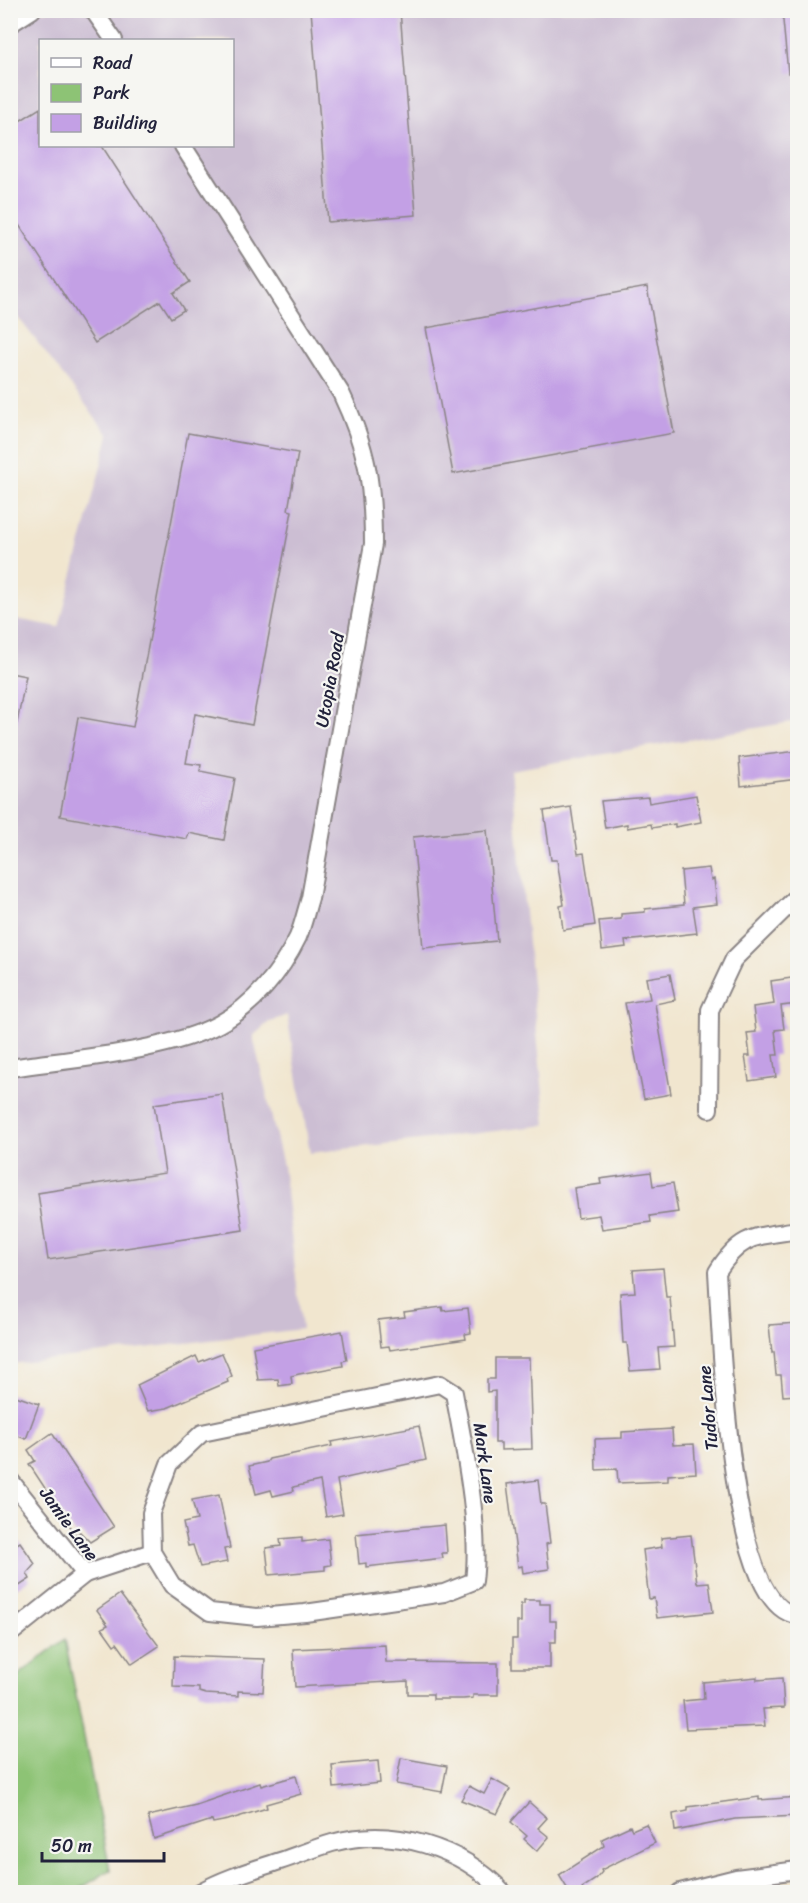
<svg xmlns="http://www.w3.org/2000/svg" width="808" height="1903" viewBox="0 0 808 1903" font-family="Sriracha,sans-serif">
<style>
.industrial{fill:#ccbed3;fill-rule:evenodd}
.green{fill:#8dc375;stroke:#587258;stroke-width:1.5}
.building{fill:#c3a0e5}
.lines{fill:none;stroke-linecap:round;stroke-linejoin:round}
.minor-casing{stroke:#8a8485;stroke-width:20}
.minor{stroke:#fff;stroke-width:16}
.labels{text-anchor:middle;stroke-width:4.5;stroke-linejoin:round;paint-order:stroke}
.street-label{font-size:18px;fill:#22223b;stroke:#f6f6f2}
</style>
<rect width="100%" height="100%" fill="#f6f6f2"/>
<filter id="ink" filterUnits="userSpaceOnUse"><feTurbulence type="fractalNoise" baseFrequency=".0167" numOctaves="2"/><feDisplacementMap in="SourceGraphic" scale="12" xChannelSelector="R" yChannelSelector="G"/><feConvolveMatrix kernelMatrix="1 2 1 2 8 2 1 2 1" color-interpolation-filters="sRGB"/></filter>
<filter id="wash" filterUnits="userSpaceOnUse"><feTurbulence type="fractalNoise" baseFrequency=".008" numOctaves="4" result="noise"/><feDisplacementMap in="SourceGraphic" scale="24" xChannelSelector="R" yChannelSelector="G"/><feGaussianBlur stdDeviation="1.35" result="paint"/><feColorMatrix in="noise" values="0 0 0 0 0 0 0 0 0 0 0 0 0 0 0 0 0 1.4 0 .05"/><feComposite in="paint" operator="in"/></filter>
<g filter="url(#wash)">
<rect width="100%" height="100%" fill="#f1e6cf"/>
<path class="industrial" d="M 11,11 L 797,11 L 797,721 L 511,770 L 546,1125 L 310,1153 L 287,1015 L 269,1022 L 253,1036 L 283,1166 L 302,1329 L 11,1364 L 11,618 L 59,627 L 109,435 L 11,308 ZM 40,40 L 232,40 L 232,146 L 40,146 Z"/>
<polygon class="green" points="65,1639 110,1870 75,1892 11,1892 11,1681"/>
<g id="blocks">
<g class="building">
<polygon points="311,10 400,10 416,215 328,222"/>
<polygon points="782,10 798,10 798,72 788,73"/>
<polygon points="40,108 40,146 102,146 190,282 173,293 184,310 171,318 160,301 95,343 10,211 10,127"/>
<polygon points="647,287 674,433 453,474 426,328"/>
<polygon points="188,433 298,453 288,510 292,511 252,725 195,714 186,763 201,765 200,771 235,778 224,840 189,833 187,839 60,816 78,717 133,727"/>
<polygon points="10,673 26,676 17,723 10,723"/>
<polygon points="798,751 798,779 741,786 739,758"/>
<polygon points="696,795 701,822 675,827 675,824 652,828 651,824 627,828 627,824 605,828 601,801 648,797 649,803"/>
<polygon points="571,807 578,854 584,853 595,925 563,930 560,906 564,905 557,860 551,860 544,811"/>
<polygon points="487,830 497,941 423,948 413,837"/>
<polygon points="709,868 711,880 714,879 717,904 693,907 697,933 625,941 626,947 602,950 599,921 621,919 621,914 645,912 645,909 684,905 681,871"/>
<polygon points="670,974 675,1000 655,1004 671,1094 644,1099 625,1003 650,999 646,978"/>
<polygon points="798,977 798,1004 781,1006 784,1029 775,1030 778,1055 773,1055 776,1077 749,1081 745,1056 750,1056 747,1033 756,1032 753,1007 774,1004 771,981"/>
<polygon points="222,1094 243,1230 48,1260 38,1193 165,1173 154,1104"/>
<polygon points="651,1172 653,1186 673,1183 678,1212 650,1216 651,1222 602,1229 599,1215 578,1218 574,1188 601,1184 600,1179"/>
<polygon points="663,1268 666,1297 670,1297 674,1347 658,1348 660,1369 630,1371 627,1343 623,1343 620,1293 635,1292 633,1270"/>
<polygon points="442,1307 443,1311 468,1308 471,1333 465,1334 466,1339 390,1350 389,1346 381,1347 378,1320 405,1317 404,1312"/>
<polygon points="798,1323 798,1395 783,1396 781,1375 776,1375 774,1352 772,1353 769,1325"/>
<polygon points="342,1331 347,1360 342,1361 343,1366 299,1374 291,1376 292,1384 279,1386 278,1379 258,1380 253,1347"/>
<polygon points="222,1353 232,1376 227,1379 228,1382 167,1408 148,1411 137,1385 196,1356 199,1362"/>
<polygon points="495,1358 529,1358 532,1449 501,1450 501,1443 495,1443 495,1391 487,1392 487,1379 495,1379"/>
<polygon points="10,1394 39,1404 26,1439 10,1433"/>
<polygon points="419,1426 426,1460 337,1480 343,1514 326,1517 320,1481 293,1487 294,1491 273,1496 271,1490 256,1494 249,1466 267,1462 269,1459 332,1446 331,1442"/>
<polygon points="672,1429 673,1445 694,1444 696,1473 668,1475 668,1481 618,1483 617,1469 596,1470 595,1439 622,1438 622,1432"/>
<polygon points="52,1433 114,1527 90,1542 80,1532 76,1535 29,1464 35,1461 28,1450"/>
<polygon points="538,1480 541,1504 545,1504 550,1543 546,1544 549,1569 523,1573 522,1566 518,1567 507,1484"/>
<polygon points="219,1495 230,1548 224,1549 227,1562 200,1567 193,1545 188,1546 183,1523 197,1520 192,1500"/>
<polygon points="445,1525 447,1553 442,1553 443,1558 366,1567 366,1563 359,1564 356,1534"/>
<polygon points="691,1535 697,1583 709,1582 713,1612 657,1618 654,1598 649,1599 643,1550 662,1547 661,1538"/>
<polygon points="302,1537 302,1542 328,1539 331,1565 325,1566 325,1570 269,1575 266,1548 281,1546 280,1539"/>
<polygon points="20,1542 35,1564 27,1573 30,1579 10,1592 10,1548"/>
<polygon points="120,1594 159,1646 132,1664 117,1643 114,1645 102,1628 108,1625 97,1610"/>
<polygon points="524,1600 540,1600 540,1604 550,1604 550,1621 556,1621 556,1642 550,1642 550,1668 512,1668 512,1639 517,1639 517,1622 521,1622 521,1604 524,1604"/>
<polygon points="385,1645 386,1662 498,1663 498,1695 473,1695 473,1698 463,1699 433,1699 433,1694 408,1694 408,1681 295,1687 293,1649"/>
<polygon points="174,1656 265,1659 263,1692 238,1691 238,1696 206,1694 199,1692 199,1688 173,1687"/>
<polygon points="757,1677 757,1680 782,1678 784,1708 763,1709 765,1726 686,1729 683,1701 704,1699 703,1682"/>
<polygon points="401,1758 447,1766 442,1792 396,1784"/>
<polygon points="378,1761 380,1783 334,1788 332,1765"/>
<polygon points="296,1776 301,1794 266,1804 267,1808 228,1820 213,1823 212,1820 154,1839 148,1816 196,1805 260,1783 261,1786"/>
<polygon points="492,1779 510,1789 497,1814 461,1800 469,1786 484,1794"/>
<polygon points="759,1797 759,1800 798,1797 798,1816 735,1819 675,1831 673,1814 688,1811 688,1807"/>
<polygon points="529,1802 547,1818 538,1828 549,1837 537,1851 524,1839 527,1836 511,1822"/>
<polygon points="646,1824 655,1843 601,1870 602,1872 596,1879 582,1888 585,1893 570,1893 559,1875 604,1846 602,1839 630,1826 632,1830"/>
</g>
</g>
</g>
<g filter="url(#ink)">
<use href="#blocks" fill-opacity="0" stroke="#8a8485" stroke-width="1.5"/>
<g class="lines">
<defs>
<g id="minor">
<polyline points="93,10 114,40"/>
<polyline points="10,24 32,10"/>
<path d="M 10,1068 C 71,1059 167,1052 219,1024 C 254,1005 281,972 298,937 C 303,925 306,911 310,898 L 373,544 C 373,483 367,448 341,393 L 183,146"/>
<polyline points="709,1109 710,1010 734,959 798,896"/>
<path d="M 798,1230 C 755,1237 741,1234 717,1272 C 721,1328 727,1611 798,1615"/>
<path d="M 440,1384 L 454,1393 C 464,1447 481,1527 474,1581 L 444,1593 L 305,1613 L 257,1617 L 210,1612 L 172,1585 L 152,1552 L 151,1513 L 169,1464 L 202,1433 Z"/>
<polyline points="10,1480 85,1574 10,1634"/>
<polyline points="85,1574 152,1552"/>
<path d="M 200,1892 C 225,1878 253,1870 280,1861 C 298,1855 315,1848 332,1843 C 393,1826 461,1847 503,1892"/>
<polyline points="680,1892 736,1878 798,1870"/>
</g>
</defs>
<use href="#minor" class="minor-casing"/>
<use href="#minor" class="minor"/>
</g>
</g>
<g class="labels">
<g class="street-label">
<text transform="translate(330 680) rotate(-80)" y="6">Utopia Road</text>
<text transform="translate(708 1408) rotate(-95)" y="6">Tudor Lane</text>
<text transform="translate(485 1463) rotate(82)" y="6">Mark Lane</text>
<text transform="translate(69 1524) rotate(54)" y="6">Jamie Lane</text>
</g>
</g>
<rect width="808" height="1903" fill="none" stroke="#f6f6f2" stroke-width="36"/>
<rect x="39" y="39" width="195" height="108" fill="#f6f6f2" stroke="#a1a1a9" stroke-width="1.5"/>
<rect x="51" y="58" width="30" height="9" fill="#ffffff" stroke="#a1a1a9" stroke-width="1.5"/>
<text x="93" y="69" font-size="18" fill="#22223b">Road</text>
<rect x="51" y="84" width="30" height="18" fill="#8dc375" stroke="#a1a1a9" stroke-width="1.5"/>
<text x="93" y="99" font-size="18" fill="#22223b">Park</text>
<rect x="51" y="114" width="30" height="18" fill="#c3a0e5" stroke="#a1a1a9" stroke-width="1.5"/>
<text x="93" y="129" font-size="18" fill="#22223b">Building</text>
<path d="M42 1852v9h122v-9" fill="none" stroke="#22223b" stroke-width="3"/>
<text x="51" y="1852" font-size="18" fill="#22223b" stroke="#f6f6f2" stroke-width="4.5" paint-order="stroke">50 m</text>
</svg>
